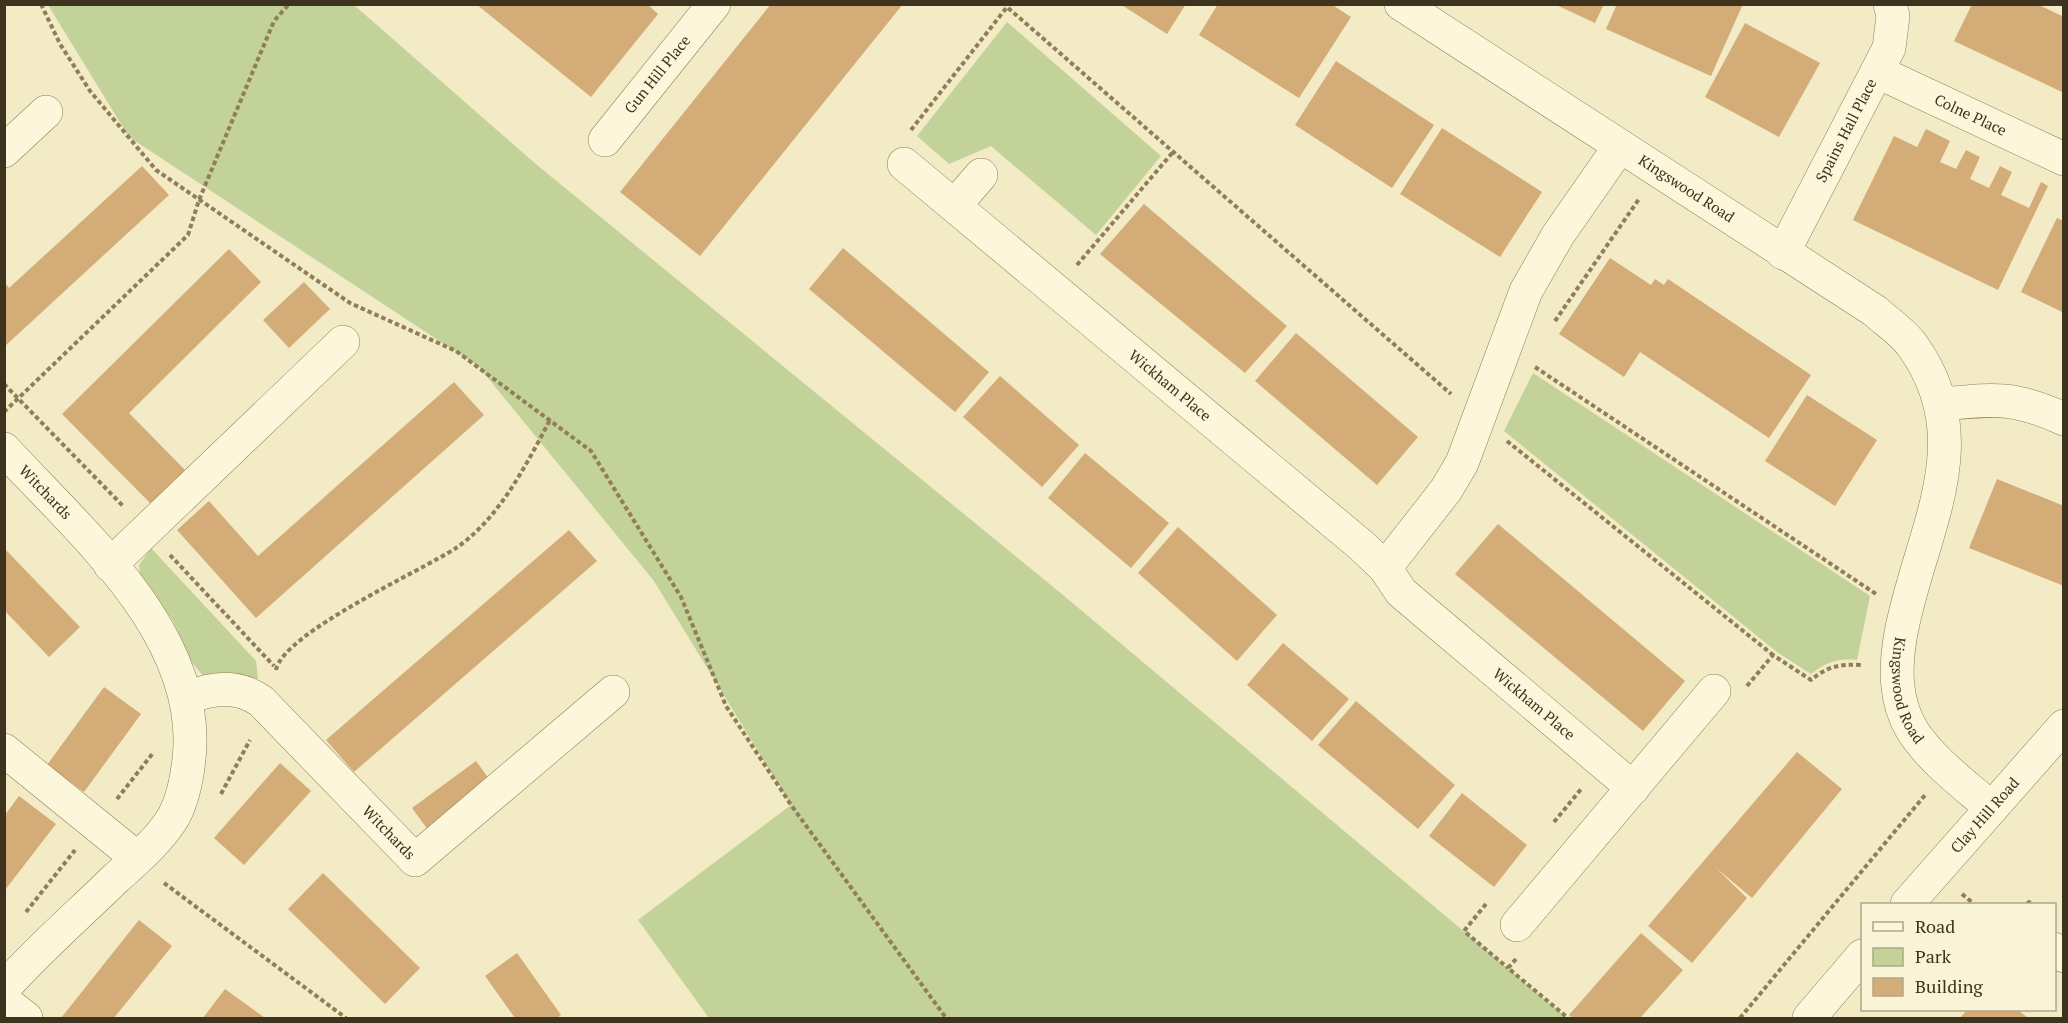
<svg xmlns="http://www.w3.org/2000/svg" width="2068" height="1023" viewBox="0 0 2068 1023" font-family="'PT Serif',serif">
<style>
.green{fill:#c2d298}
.building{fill:#d3ac78}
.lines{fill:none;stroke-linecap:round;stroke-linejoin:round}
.minor-casing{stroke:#8f7e59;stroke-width:34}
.tertiary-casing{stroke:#8f7e59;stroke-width:34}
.path{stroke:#8f7e59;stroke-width:4;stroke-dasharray:4.5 3;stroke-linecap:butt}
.minor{stroke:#fcf7da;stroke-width:33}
.tertiary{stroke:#fcf7da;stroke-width:33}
.labels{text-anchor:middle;stroke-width:6;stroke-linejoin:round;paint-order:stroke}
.street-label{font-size:15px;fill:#3e331e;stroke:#f9f4d6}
</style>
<rect width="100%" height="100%" fill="#f2ebc5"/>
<g class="green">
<polygon points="48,5 354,5 537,165 1063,595 1567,1018 709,1018 638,920 791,805 654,581 479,367 129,137"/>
<polygon points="1007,22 1161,156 1096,235 991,146 949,164 917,136"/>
<path d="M 1533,373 L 1870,596 L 1857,660 C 1838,658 1826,662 1811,674 L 1777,652 L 1504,431 Z"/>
<polygon points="151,548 256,661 258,679 235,674 203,676 191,661 173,621 140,575 139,565"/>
</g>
<g class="building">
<polygon points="476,4 647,4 658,14 591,97"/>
<polygon points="771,4 903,4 700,256 620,192"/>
<polygon points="1120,4 1186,4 1167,34"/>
<polygon points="1218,4 1331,4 1351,17 1299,98 1199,35"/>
<polygon points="1554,4 1604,4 1595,23"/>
<polygon points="1617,4 1743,4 1711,76 1606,29"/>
<polygon points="1972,4 2037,4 2064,17 2064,93 1954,41"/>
<polygon points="1745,23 1820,63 1779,137 1705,97"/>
<polygon points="1336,61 1434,125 1392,188 1295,125"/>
<polygon points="1442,128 1542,192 1500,257 1400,194"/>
<polygon points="1926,129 1950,141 1940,162 1956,169 1966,150 1980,157 1970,179 1989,188 2000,166 2012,172 2001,195 2029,208 2041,182 2048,186 1998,290 1853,220 1894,136 1917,147"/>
<polygon points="142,166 169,195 4,347 4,282 9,288"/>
<polygon points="1144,204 1287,326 1245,373 1100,254"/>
<polygon points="2057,218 2064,221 2064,313 2021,292"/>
<polygon points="843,248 989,372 955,412 809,289"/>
<polygon points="229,249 261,282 129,413 185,470 151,504 62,414"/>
<polygon points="1610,258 1651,285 1655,279 1664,285 1668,279 1811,375 1769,438 1640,352 1624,377 1559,334"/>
<polygon points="304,282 330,309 289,348 263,320"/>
<polygon points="1296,333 1418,437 1377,485 1255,381"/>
<polygon points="1000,376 1079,445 1042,487 963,417"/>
<polygon points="454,382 484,415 256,618 177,530 209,501 258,556"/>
<polygon points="1807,395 1877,440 1835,506 1765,461"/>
<polygon points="1085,453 1169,523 1131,568 1048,498"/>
<polygon points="1997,479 2064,506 2064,586 1969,548"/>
<polygon points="1498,524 1685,681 1643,731 1455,574"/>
<polygon points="1178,527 1277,615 1237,661 1138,573"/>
<polygon points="569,530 597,561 354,772 326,740"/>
<polygon points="4,548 80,627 49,657 4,610"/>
<polygon points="1283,643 1349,699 1312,741 1247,685"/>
<polygon points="104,687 141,714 84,792 47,765"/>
<polygon points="1356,701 1455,785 1418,829 1318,745"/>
<polygon points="1797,752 1842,789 1752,898 1715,867 1747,898 1692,963 1648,926"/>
<polygon points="476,761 495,787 431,834 412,808"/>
<polygon points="280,763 311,791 244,865 214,838"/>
<polygon points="1462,793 1527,845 1494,887 1429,836"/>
<polygon points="19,796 56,824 5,890 5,815"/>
<polygon points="323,873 420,968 385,1004 288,909"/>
<polygon points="139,920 172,946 114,1018 61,1018"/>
<polygon points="1641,933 1683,970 1640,1018 1573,1018 1569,1015"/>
<polygon points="517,953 561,1015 557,1018 515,1018 485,976"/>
<polygon points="225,989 265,1018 203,1018"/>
<polygon points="1967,1010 2018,1010 2028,1018 1960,1018"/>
</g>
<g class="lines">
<defs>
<g id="minor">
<path id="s1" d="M 1401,4 L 1875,311 C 1887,322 1903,332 1912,345 C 1982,441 1920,532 1901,633 C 1895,666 1894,700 1912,730 C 1931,760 1964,784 1990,807"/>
<path id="s2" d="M 1878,72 L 2064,159"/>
<path id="s3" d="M 605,140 L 714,4"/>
<polyline points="4,151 46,112"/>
<path id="s4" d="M 904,164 L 1362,546 L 1385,568 L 1401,592 L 1414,603 L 1633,788"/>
<polyline points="955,205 981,175"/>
<path id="s5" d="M 1783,253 L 1889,48 L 1893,16 L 1890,4"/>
<path d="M 1942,404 C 1996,399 2013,396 2064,419"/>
<path id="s6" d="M 4,449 C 81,533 203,635 189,759 C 187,778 183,799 174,816 C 160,840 135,861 115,879 C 78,915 39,949 4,988"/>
<polyline points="110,565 343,342"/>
<polyline points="1385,568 1446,490 1462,463 1526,291 1558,235 1620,146"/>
<path id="s7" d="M 188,698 C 213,687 238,685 261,701 L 415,860 L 613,692"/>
<polyline points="4,750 137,858"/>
<polyline points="1517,925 1714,691"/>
<polyline points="2054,949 2064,956"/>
<polyline points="4,1001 26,1018"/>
</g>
<g id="tertiary">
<path id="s8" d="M 1907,904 L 2064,726"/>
<polyline points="1809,1018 1862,956"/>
</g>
</defs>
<use href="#minor" class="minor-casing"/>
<use href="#tertiary" class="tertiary-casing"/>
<g class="path">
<polyline points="41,4 60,44 90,91 156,170 350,303 456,351 591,451 681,597 726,706 791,805 946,1018"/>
<polyline points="911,130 1007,7 1451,394"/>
<polyline points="1077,265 1173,152"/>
<polyline points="1555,321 1639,199"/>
<polyline points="1535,367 1876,594"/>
<polyline points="4,384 123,506"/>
<polyline points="4,412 188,235 199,200 274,21 289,4"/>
<polyline points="1507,441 1773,655"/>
<polyline points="170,555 274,666"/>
<path d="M 276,670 C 283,633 421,571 456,548 C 499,519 526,465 550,420"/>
<path d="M 1747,686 L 1773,655 L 1811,680 C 1828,666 1840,664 1861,665"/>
<polyline points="221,794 250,740"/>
<polyline points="117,799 153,753"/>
<polyline points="1554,822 1582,788"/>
<polyline points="164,883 346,1018"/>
<polyline points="1962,894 1974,904"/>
<polyline points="1486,904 1464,931 1508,968"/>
<polyline points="2027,904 2029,902 2032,904"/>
<polyline points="26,912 75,850"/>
<polyline points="1516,959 1508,968 1568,1018"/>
<polyline points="1740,1018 1925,795"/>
</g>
<use href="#minor" class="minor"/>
<use href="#tertiary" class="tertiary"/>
</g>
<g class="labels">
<g class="street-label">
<text dy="5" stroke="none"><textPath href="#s3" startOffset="84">Gun Hill Place</textPath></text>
<text dy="5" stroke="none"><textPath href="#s2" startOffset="102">Colne Place</textPath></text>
<text dy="5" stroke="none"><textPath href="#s5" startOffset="138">Spains Hall Place</textPath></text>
<text dy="5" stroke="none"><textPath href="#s1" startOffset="340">Kingswood Road</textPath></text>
<text dy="5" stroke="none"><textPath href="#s4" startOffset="346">Wickham Place</textPath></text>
<text dy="5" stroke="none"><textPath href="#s6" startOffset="60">Witchards</textPath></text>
<text dy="5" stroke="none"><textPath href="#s1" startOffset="975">Kingswood Road</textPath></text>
<text dy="5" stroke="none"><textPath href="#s4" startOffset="831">Wickham Place</textPath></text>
<text dy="5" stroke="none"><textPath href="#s8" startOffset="118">Clay Hill Road</textPath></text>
<text dy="5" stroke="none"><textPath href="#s7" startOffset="260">Witchards</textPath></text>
</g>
</g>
<rect width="2068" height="1023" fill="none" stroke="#3e331e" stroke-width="12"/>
<rect x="1861" y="903" width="195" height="108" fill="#f9f4d6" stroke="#aea78c" stroke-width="1.5"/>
<rect x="1873" y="922" width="30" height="9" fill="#fcf7da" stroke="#aea78c" stroke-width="1.5"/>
<text x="1915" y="933" font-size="18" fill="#3e331e">Road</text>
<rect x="1873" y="948" width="30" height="18" fill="#c2d298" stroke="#aea78c" stroke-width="1.5"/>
<text x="1915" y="963" font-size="18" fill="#3e331e">Park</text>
<rect x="1873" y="978" width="30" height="18" fill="#d3ac78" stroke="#aea78c" stroke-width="1.5"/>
<text x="1915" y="993" font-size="18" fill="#3e331e">Building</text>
</svg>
